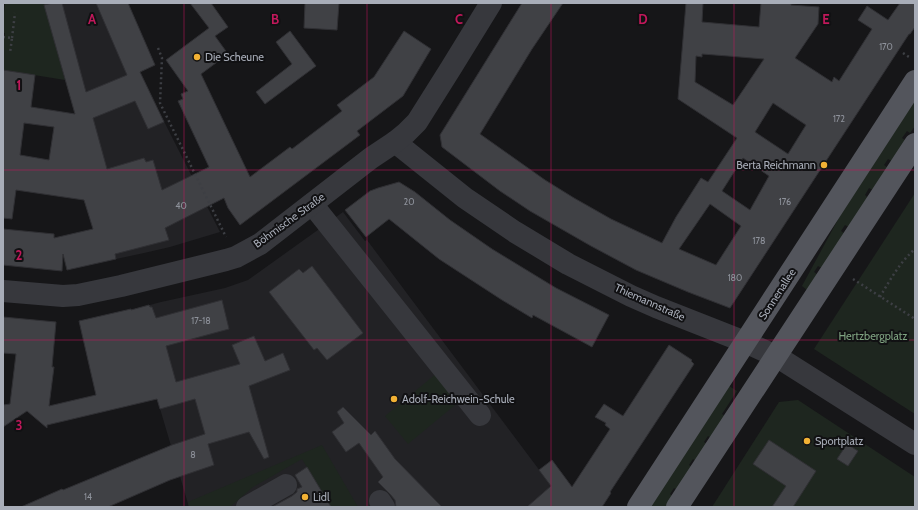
<svg xmlns="http://www.w3.org/2000/svg" width="918" height="510" viewBox="0 0 918 510" font-family="Cabin,sans-serif">
<style>
.built{fill:#222225}
.green{fill:#1e261f}
.building{fill:#404145;stroke:#303034;fill-rule:evenodd}
.lines{fill:none;stroke-linecap:round;stroke-linejoin:round}
.path{stroke:#3d3f44;stroke-width:2.5;stroke-dasharray:2 3;stroke-linecap:butt}
.minor{stroke:#37383d;stroke-width:22}
.major{stroke:#53555c;stroke-width:22}
.grid{fill:none;stroke:#c2185b;stroke-width:1;stroke-opacity:0.55}
.poi-dot{fill:#f2b134;stroke:#111113;stroke-width:1.5}
.labels{text-anchor:middle;stroke-width:4;stroke-linejoin:round;paint-order:stroke}
.number-label{font-size:9px;fill:#8e929b}
.poi-label{font-size:11px;fill:#a8adb8;stroke:#111113;text-anchor:start}
.street-label{font-size:11px;fill:#a8adb8;stroke:#111113}
.park-label{font-size:11px;fill:#7fa381;stroke:#111113}
.grid-label{font-size:13px;text-anchor:middle;font-weight:bold;fill:#c2185b;stroke:#111113;stroke-width:4;stroke-linejoin:round;paint-order:stroke}
</style>
<rect width="100%" height="100%" fill="#161618"/>
<g class="built">
<polygon points="44,3 110,3 138,70 220,232 170,247 144,253 116,259"/>
<polygon points="343,212 365,241 367,240 567,507 189,507 131,310 161,302 225,288 248,280"/>
</g>
<g class="green">
<polygon points="5,3 44,3 65,80 3,70 3,40 4,40 5,33 3,33 3,22"/>
<polygon points="915,100 915,126 910,133 907,131 902,138 905,140 892,161 888,159 884,165 888,168 873,190 869,188 865,195 868,198 849,227 845,225 841,231 845,234 822,268 818,266 814,272 818,275 807,290 802,286 841,214"/>
<polygon points="915,193 915,414 814,349"/>
<polygon points="437,373 460,401 408,444 385,416"/>
<polygon points="729,386 737,391 722,414 725,416 711,438 708,436 704,442 707,444 696,461 693,459 689,465 692,467 677,490 674,488 670,494 673,497 666,507 650,507"/>
<polygon points="798,400 915,477 915,507 712,507 779,402"/>
<polygon points="322,445 358,507 331,507 302,459 253,487 230,507 189,507 188,502"/>
</g>
<g class="building">
<path d="M 53,3 L 62,3 L 86,92 L 127,75 L 96,3 L 128,3 L 155,65 L 140,72 L 164,122 L 148,129 L 135,101 L 93,118 L 107,169 L 144,158 L 146,162 L 153,160 L 162,190 L 209,167 L 178,101 L 183,99 L 181,94 L 188,91 L 166,60 L 209,28 L 190,3 L 211,3 L 228,27 L 215,36 L 228,54 L 201,74 L 250,177 L 290,147 L 292,149 L 342,111 L 337,105 L 374,77 L 404,31 L 431,49 L 403,96 L 357,131 L 360,135 L 240,225 L 228,208 L 224,198 L 165,228 L 169,240 L 115,254 L 116,259 L 67,270 L 63,254 L 62,271 L 3,265 L 3,229 L 54,234 L 54,238 L 93,229 L 84,200 L 16,190 L 12,219 L 3,218 L 3,70 L 35,75 L 31,107 L 75,114 L 44,5 ZM 24,123 L 54,127 L 49,160 L 20,155 Z"/>
<polygon points="305,3 339,3 337,30 304,28"/>
<path d="M 522,3 L 563,3 L 532,49 L 480,134 L 545,180 L 574,198 L 611,219 L 662,243 L 676,217 L 701,178 L 708,182 L 737,138 L 678,99 L 686,3 L 703,3 L 702,22 L 759,27 L 761,3 L 791,3 L 791,5 L 819,7 L 818,24 L 795,58 L 832,82 L 834,77 L 839,81 L 872,29 L 858,20 L 867,6 L 888,20 L 900,3 L 915,3 L 915,27 L 910,34 L 909,34 L 730,308 L 688,292 L 636,270 L 591,246 L 530,211 L 500,191 L 442,147 L 440,135 ZM 702,54 L 728,56 L 764,59 L 733,105 L 695,82 L 696,56 L 702,57 ZM 773,103 L 806,125 L 788,154 L 755,132 ZM 743,158 L 769,176 L 750,210 L 722,191 ZM 710,204 L 741,226 L 716,265 L 679,249 Z"/>
<polygon points="290,31 316,66 265,104 256,92 292,64 276,42"/>
<polygon points="399,182 415,192 450,220 492,249 556,288 609,315 592,347 533,315 532,318 502,300 439,259 389,219 366,237 345,210 370,191 378,188"/>
<polygon points="312,266 363,333 327,360 317,348 314,350 269,292 299,269 303,273"/>
<polygon points="222,300 229,329 166,346 176,382 240,364 232,345 254,336 265,361 283,353 290,370 249,386 269,457 264,459 249,432 208,444 214,465 170,480 108,507 21,507 62,489 63,490 172,445 205,434 195,399 160,409 157,399 47,425 47,428 27,411 3,427 3,405 10,404 16,354 3,353 3,317 56,322 52,367 54,367 49,406 96,395 79,321 131,309 131,310 149,305 150,307 152,307 156,318"/>
<polygon points="669,345 692,360 691,361 694,364 610,492 611,493 602,507 527,507 551,486 539,470 552,460 572,487 610,429 605,425 606,423 595,417 604,404 623,416"/>
<polygon points="343,407 371,435 375,431 395,459 442,507 396,507 395,500 390,494 378,482 383,477 359,443 346,452 332,432 344,423 337,412"/>
<polygon points="769,440 816,471 793,507 772,507 786,486 753,464"/>
<polygon points="847,444 858,451 848,466 837,459"/>
<polygon points="307,467 331,507 272,507 292,496 297,492 297,489 302,487 295,475"/>
</g>
<g class="lines">
<g class="path">
<polyline points="3,37 12,38 10,53"/>
<polyline points="12,38 15,13"/>
<polyline points="158,48 162,58 160,103 226,237"/>
<polyline points="903,53 909,57"/>
<polyline points="853,279 915,319"/>
<path d="M 880,297 C 890,280 900,262 915,249"/>
</g>
<g class="minor">
<polyline points="395,142 465,198 515,232 568,264 631,296 656,307 745,342 776,356 915,444"/>
<polyline points="312,204 480,415"/>
<polyline points="3,291 63,296 78,295 121,286 226,260 236,257 260,244 371,158 395,142 406,133 417,122 451,68 491,3"/>
<polyline points="380,501 384,507"/>
<polyline points="247,507 286,485"/>
</g>
<g class="major">
<polyline points="638,507 915,81"/>
<polyline points="677,507 915,144"/>
</g>
</g>
<path class="grid" d="M 184,3 L 184,507M 367,3 L 367,507M 551,3 L 551,507M 734,3 L 734,507M 3,170 L 915,170M 3,340 L 915,340"/>
<g class="poi-dot">
<circle cx="197" cy="57" r="4"/>
<circle cx="824" cy="165" r="4"/>
<circle cx="394" cy="399" r="4"/>
<circle cx="807" cy="441" r="4"/>
<circle cx="305" cy="497" r="4"/>
</g>
<g class="labels">
<g class="number-label">
<text x="886" y="50">170</text>
<text x="839" y="122">172</text>
<text x="409" y="205">20</text>
<text x="785" y="205">176</text>
<text x="181" y="209">40</text>
<text x="759" y="244">178</text>
<text x="735" y="281">180</text>
<text x="201" y="324">17-18</text>
<text x="193" y="458">8</text>
<text x="88" y="500">14</text>
</g>
<g class="poi-label">
<text x="205" y="61">Die Scheune</text>
<text x="816" y="169" text-anchor="end">Berta Reichmann</text>
<text x="402" y="403">Adolf-Reichwein-Schule</text>
<text x="815" y="445">Sportplatz</text>
<text x="313" y="501">Lidl</text>
</g>
<g class="street-label">
<text transform="translate(289 220) rotate(-36)" y="4">Böhmische Straße</text>
<text transform="translate(777 294) rotate(-57)" y="4">Sonnenallee</text>
<text transform="translate(650 302) rotate(24)" y="4">Thiemannstraße</text>
</g>
<g class="park-label">
<text x="873" y="340">Hertzbergplatz</text>
</g>
</g>
<g class="grid-label">
<text x="92" y="24">A</text>
<text x="275" y="24">B</text>
<text x="459" y="24">C</text>
<text x="643" y="24">D</text>
<text x="826" y="24">E</text>
<text x="19" y="90">1</text>
<text x="19" y="260">2</text>
<text x="19" y="430">3</text>
</g>
<rect width="918" height="510" fill="none" stroke="#a8adb8" stroke-width="8"/>
</svg>
